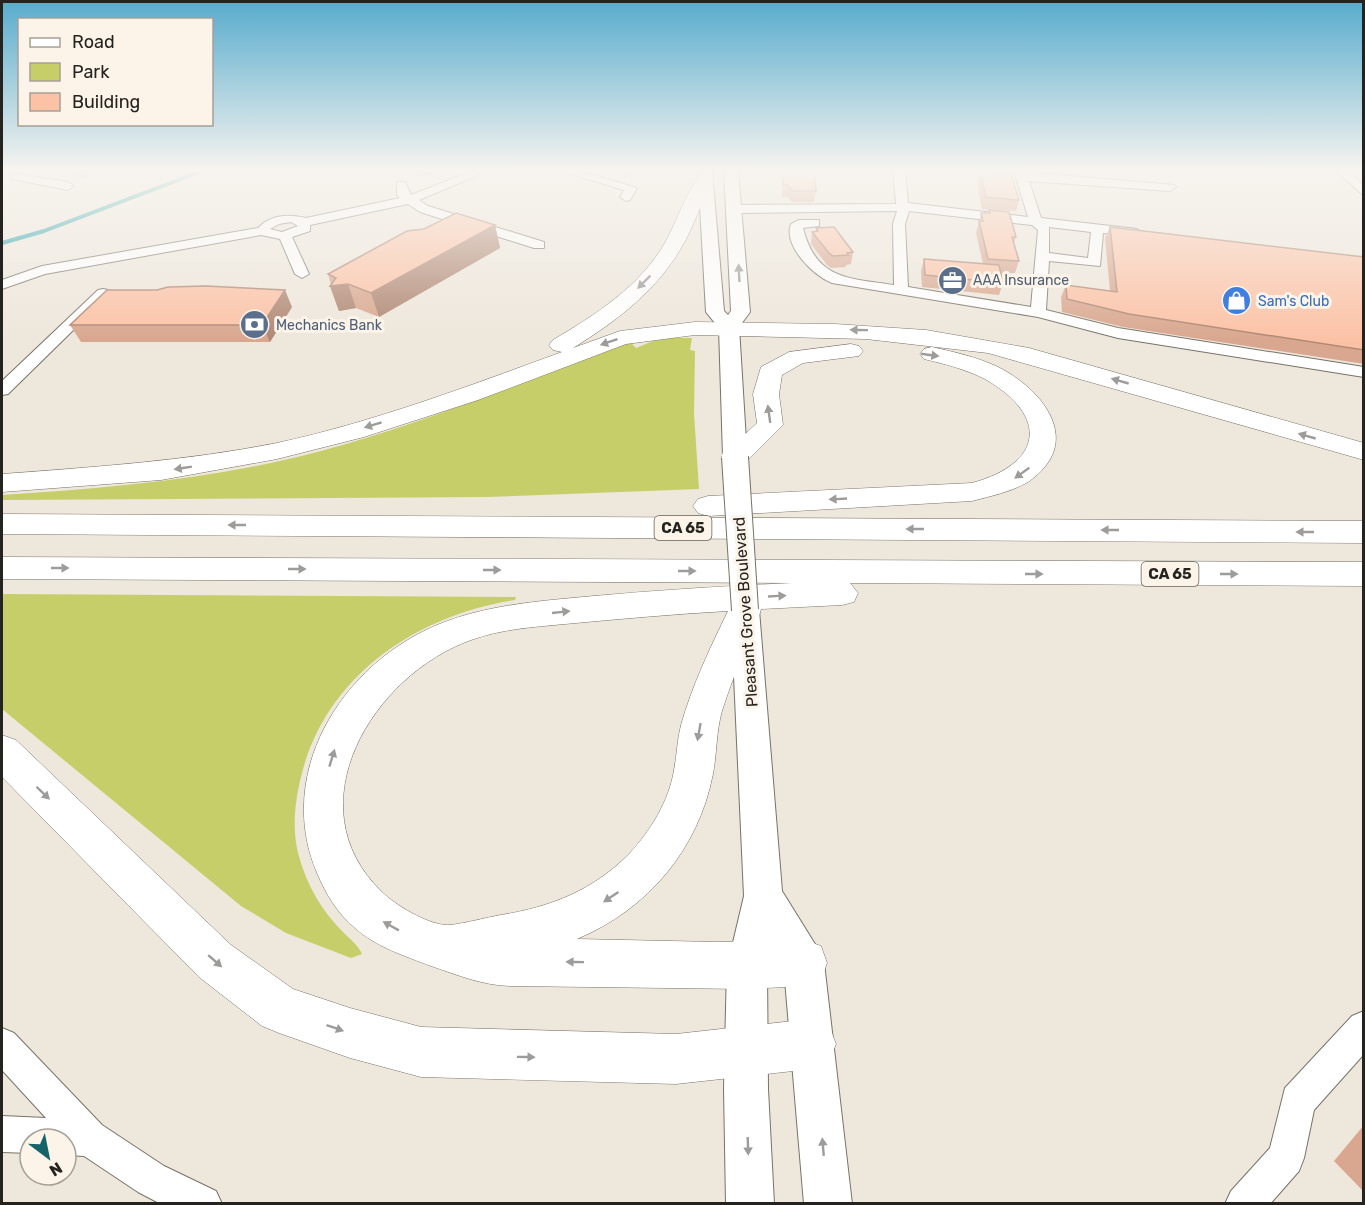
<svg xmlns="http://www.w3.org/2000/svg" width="1365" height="1205" viewBox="0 0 1365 1205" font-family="Rubik,sans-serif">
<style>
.green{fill:#c6ce6a}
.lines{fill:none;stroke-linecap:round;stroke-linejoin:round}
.stream{stroke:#1f9da5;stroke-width:4}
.minor-casing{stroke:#787268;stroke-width:2}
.major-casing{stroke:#787268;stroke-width:2}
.highway-casing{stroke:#787268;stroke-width:1}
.minor{fill:#fff;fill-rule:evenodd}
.major{fill:#fff;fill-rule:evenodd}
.highway{fill:#fff;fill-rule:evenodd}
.major-bridge-casing{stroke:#787268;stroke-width:28;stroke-linecap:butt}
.major-bridge{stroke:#fff;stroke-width:26}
.wall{fill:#d9a78f}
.shaded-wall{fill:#b08874}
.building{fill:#fcc2a6;stroke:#b08874;stroke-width:1.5}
.oneway{fill:#9d9c9a}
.labels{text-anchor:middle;stroke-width:6;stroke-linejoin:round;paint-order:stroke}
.far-service-label{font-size:14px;fill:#4e5e75;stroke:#fcf4e9;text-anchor:start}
.far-shop-label{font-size:14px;fill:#366cbe;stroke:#fcf4e9;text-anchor:start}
.shield{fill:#fcf4e9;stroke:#66625c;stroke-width:1.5}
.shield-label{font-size:15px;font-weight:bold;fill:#25231f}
.street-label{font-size:16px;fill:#25231f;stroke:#fcf4e9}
</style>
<rect width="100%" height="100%" fill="#eee7dc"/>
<g class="green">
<path d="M 674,338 L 692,338 L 690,350 L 695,351 L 694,413 L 699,489 L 487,497 L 2,500 L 2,495 C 110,488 216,479 321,451 C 429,422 529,378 634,341 L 632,344 L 636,348 L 653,341 Z"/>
<path d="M 2,594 L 516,597 L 515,600 C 417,615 325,676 301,777 C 295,801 292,828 298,853 C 306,884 322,912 345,934 C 353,942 357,944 362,954 L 351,958 L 286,933 L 241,906 L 2,709 Z"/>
</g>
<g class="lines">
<polyline class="stream" points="2,243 44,231 202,171"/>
<defs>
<g id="minor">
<path d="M 472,171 L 488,171 L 419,200 L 428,206 L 544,242 L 544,248 L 534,248 L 420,212 L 408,204 L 310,225 L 310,231 L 292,237 L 309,274 L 302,278 L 295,274 L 280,239 L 261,235 L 45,274 L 2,289 L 2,280 L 42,266 L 258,228 C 271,214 289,214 306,218 L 400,198 L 397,195 L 397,182 L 405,182 L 411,195 ZM 291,222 L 298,226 L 282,232 L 270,229 L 279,224 Z"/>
<polygon points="561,171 581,171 637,188 630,200 626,201 620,197 624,190"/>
<path d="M 893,171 L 905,171 L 908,203 L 1028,217 L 1014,171 L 1174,185 L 1176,187 L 1170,191 L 1029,181 L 1041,218 L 1137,229 L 1143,233 L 1137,237 L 1103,233 L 1100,266 L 1049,261 L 1046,310 L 1118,328 L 1364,367 L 1364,377 L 1118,338 L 1038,317 L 832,283 C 813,275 783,246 791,224 L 799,220 L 819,220 L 819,226 L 803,228 C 816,280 848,278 894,285 L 893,224 L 897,211 L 735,213 L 729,209 L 735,205 L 896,204 ZM 909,211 L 1032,225 L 1038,230 L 1031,307 L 908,287 L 905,224 ZM 1049,227 L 1091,232 L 1088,258 L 1049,253 Z"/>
<polygon points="1336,171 1349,171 1364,186 1364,196"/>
<polygon points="16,174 68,182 74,186 68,190 12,179 10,177"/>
<polygon points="103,289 108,290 110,293 108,296 8,394 2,395 2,381 98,290"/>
<polygon points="1364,1011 1364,1054 1314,1110 1304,1158 1299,1171 1270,1204 1225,1204 1231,1191 1270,1148 1285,1088 1352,1016"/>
<polygon points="2,1028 14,1033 102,1125 164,1166 216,1191 222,1204 161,1204 138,1192 84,1156 66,1155 66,1139 30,1139 30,1153 2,1152 2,1116 46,1118 2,1070"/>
</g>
<g id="major">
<polygon points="698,171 712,171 724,311 728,315 731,311 724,171 738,171 750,312 739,327 747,457 743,462 735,464 727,462 723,457 719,328 706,312"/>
<polygon points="745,599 755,602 759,610 782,891 818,949 824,963 852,1204 804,1204 784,968 772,947 767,968 768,1089 774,1204 726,1204 724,1089 727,968 744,896 731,610 735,602"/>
</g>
<g id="highway">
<path d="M 706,175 L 714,180 C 701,200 696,222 684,243 C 659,289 617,321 573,348 L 620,331 L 695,322 L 835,324 L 926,330 L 1029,348 L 1364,443 L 1364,460 L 988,353 L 866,339 L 695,335 L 626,344 L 478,400 L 364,437 L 277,459 L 161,480 L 2,492 L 2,474 C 94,467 186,461 277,443 C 374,422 469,386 562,352 L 553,350 L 549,345 L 553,340 C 595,315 641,286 666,241 C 678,219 684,196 700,176 Z"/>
<polygon points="851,344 859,346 863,351 859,356 803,363 782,375 779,394 783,425 745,463 735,466 725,463 721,457 757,423 753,394 761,367 789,352"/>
<path d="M 932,347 C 954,352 977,357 998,367 C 1044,390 1085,443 1028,482 C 1011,492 991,496 972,501 L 708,516 L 698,513 L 693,506 L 698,499 L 708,496 L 972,483 C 1044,463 1049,416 985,379 C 965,369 945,364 924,359 L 920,354 L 924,349 Z"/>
<polygon points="2,514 1364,521 1364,543 2,534"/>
<path d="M 2,557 L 1364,562 L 1364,586 L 850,583 L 858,593 L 854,602 L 842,605 L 761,609 C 758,621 751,635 746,647 C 737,668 729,689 722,711 C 716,732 717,753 713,774 C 698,850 648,909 577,939 L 717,942 L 804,940 L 821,946 L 827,963 L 821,980 L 804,986 L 746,989 L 510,986 C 481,985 458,975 431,966 C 405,956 376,947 355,928 C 337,913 326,894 317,873 C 279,784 328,689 406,641 C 462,606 530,602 594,596 C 660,590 726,586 792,583 L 2,579 ZM 728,611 C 710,648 692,686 681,725 C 677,740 677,755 674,770 C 669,801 651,830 630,853 C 594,890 551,907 501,915 C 489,917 454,926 446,925 C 427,924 395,905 382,892 C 292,806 373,675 471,640 C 501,629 534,627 565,624 C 619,619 674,614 728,611 Z"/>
<polygon points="2,735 16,740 231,945 293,989 350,1008 421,1027 676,1034 811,1019 829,1026 836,1044 829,1062 811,1069 676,1084 421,1077 350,1058 279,1033 262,1026 199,977 2,777"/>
</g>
</defs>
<use href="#minor" class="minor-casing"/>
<use href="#major" class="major-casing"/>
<use href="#highway" class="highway-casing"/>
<use href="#minor" class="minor"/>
<use href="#major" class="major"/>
<use href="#highway" class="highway"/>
<defs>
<polyline id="major-bridge" points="735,457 745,610"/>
</defs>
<use href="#major-bridge" class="major-bridge-casing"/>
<use href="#major-bridge" class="major-bridge"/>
</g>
<g class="wall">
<polygon points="45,171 98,171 83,178"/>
<polygon points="609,171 639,171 629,176"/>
<polygon points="782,171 814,171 816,191 814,202 792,202 787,197 782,197"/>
<polygon points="980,172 1019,200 1016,211 982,209 977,183"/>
<polygon points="989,210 1016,237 1014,243 1019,261 1015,273 1000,273 1003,283 999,295 922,287 921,271 924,259 983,264 976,233 981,213 988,213"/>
<polygon points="495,225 500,248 379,317 356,308 339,311 330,286 331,285 328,274"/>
<polygon points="1110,227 1364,257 1364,364 1123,327 1062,312 1061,297 1066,285 1110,291 1105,238"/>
<polygon points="816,228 853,252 851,264 846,265 846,267 831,268 827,265 811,244 812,232 816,231"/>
<polygon points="292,307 270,342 81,342 70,325"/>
<polygon points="1364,1125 1364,1192 1334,1161"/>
</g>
<g class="shaded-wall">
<polygon points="2,171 14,171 2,174"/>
<polygon points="79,171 98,171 83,178"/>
<polygon points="415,171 436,171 436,174 417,176"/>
<polygon points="629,171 639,171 629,176"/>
<polygon points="495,225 500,248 379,317 371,293"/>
<polygon points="348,284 356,308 339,311 330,286"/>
<polygon points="285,290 292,307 270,342 262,325"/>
</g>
<g class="building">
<polygon points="783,171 814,171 816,191 793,191 788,185 783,185"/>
<polygon points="980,172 1011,174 1019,200 986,197"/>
<polygon points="989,210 1009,212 1016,237 1012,237 1019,261 988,259 979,221 983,221 981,213 990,213"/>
<polygon points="456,213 495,225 371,293 348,284 330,286 336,278 328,274 407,231 424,229"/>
<polygon points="834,227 853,252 847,253 848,255 833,256 829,253 812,232 818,231 816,228"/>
<polygon points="1110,227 1364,257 1364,350 1129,314 1067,299 1066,285 1117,292"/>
<polygon points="924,259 999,265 1003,283 925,275"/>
<polygon points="206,286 285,290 262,325 70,325 107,290 157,290 168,287"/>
</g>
<defs><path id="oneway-solid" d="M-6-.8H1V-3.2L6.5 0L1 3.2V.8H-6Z" transform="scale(1.5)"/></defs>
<g class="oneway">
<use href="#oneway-solid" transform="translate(739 273) rotate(-93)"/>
<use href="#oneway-solid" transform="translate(644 282) rotate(135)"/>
<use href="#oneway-solid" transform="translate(859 330) rotate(-179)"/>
<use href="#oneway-solid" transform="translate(609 342) rotate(161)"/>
<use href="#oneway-solid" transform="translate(930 355) rotate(8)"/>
<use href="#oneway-solid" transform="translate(1120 381) rotate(-164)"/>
<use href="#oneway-solid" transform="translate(769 414) rotate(-98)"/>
<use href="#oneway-solid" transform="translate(373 425) rotate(163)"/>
<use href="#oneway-solid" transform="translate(1307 436) rotate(-164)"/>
<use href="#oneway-solid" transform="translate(183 468) rotate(171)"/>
<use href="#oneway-solid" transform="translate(1022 473) rotate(144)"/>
<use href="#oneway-solid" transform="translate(838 499) rotate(177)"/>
<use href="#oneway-solid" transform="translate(237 525) rotate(-180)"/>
<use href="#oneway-solid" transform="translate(915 529) rotate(-180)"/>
<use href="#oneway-solid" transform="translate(1110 530) rotate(-180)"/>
<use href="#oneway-solid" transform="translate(1305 532) rotate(-180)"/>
<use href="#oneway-solid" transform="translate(60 568)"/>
<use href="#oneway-solid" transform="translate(297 569)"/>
<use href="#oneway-solid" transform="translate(492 570)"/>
<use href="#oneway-solid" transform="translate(687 571)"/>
<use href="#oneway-solid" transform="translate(1034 574)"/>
<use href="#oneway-solid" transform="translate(1229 574)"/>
<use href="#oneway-solid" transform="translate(777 596) rotate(-3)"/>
<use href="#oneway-solid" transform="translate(561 612) rotate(-6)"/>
<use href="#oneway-solid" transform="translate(699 732) rotate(100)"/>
<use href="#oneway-solid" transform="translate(332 758) rotate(-73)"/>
<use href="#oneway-solid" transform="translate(43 793) rotate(44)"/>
<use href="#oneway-solid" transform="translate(611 897) rotate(146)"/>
<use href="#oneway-solid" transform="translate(391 926) rotate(-151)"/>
<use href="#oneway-solid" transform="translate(215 961) rotate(41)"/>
<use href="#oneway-solid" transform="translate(575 962) rotate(-179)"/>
<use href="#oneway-solid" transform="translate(335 1028) rotate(19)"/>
<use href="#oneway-solid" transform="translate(526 1057) rotate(1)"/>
<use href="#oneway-solid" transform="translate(748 1146) rotate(88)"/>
<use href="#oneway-solid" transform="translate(823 1147) rotate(-95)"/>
</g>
<linearGradient id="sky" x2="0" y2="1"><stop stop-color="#57abcd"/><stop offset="0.5" stop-color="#f7f4ef"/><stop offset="1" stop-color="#f7f4ef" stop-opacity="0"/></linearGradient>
<rect width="1365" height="340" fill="url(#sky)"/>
<defs>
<symbol id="office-disc" viewBox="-11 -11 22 22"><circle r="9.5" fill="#5c6f8a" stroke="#fcf4e9"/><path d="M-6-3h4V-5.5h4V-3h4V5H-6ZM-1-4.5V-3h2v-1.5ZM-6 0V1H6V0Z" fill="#fff"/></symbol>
<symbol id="shop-disc" viewBox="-11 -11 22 22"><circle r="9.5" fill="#3f7fe0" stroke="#fcf4e9"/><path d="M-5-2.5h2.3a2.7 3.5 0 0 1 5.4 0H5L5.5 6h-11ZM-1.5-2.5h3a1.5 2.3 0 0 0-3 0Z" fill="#fff"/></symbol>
<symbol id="bank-disc" viewBox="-11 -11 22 22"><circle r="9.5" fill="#5c6f8a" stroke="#fcf4e9"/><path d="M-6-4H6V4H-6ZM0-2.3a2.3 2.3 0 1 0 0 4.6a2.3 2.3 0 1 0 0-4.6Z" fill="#fff"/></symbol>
</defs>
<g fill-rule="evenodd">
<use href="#office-disc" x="936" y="264" width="33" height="33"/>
<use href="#shop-disc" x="1220" y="284" width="33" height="33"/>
<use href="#bank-disc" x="238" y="308" width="33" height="33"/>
</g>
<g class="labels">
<g class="far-service-label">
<text x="973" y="285">AAA Insurance</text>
<text x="276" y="330">Mechanics Bank</text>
</g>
<g class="far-shop-label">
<text x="1258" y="306">Sam's Club</text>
</g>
<g class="shield">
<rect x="654.5" y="516" width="57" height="24" rx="4.5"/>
<rect x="1141.5" y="562" width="57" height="24" rx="4.5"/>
</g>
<g class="shield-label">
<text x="683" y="533">CA 65</text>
<text x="1170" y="579">CA 65</text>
</g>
<g class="street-label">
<text transform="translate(745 612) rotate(-94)" y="6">Pleasant Grove Boulevard</text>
</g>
</g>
<rect width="1365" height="1205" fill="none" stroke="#25231f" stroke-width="6"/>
<rect x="18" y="18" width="195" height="108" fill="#fcf4e9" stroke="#a6a098" stroke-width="1.5"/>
<rect x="30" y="38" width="30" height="9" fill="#ffffff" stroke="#a6a098" stroke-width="1.5"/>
<text x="72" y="48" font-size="18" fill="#25231f">Road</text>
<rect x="30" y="63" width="30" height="18" fill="#c6ce6a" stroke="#a6a098" stroke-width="1.5"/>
<text x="72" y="78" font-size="18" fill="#25231f">Park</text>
<rect x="30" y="93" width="30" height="18" fill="#fcc2a6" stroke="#a6a098" stroke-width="1.5"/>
<text x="72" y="108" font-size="18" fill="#25231f">Building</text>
<g transform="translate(48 1157) rotate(148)"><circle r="28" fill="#fcf4e9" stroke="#a6a098" stroke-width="1.5"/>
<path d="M0-4.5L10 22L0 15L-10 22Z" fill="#15646a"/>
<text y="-9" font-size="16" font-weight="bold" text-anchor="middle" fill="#25231f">N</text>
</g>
</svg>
